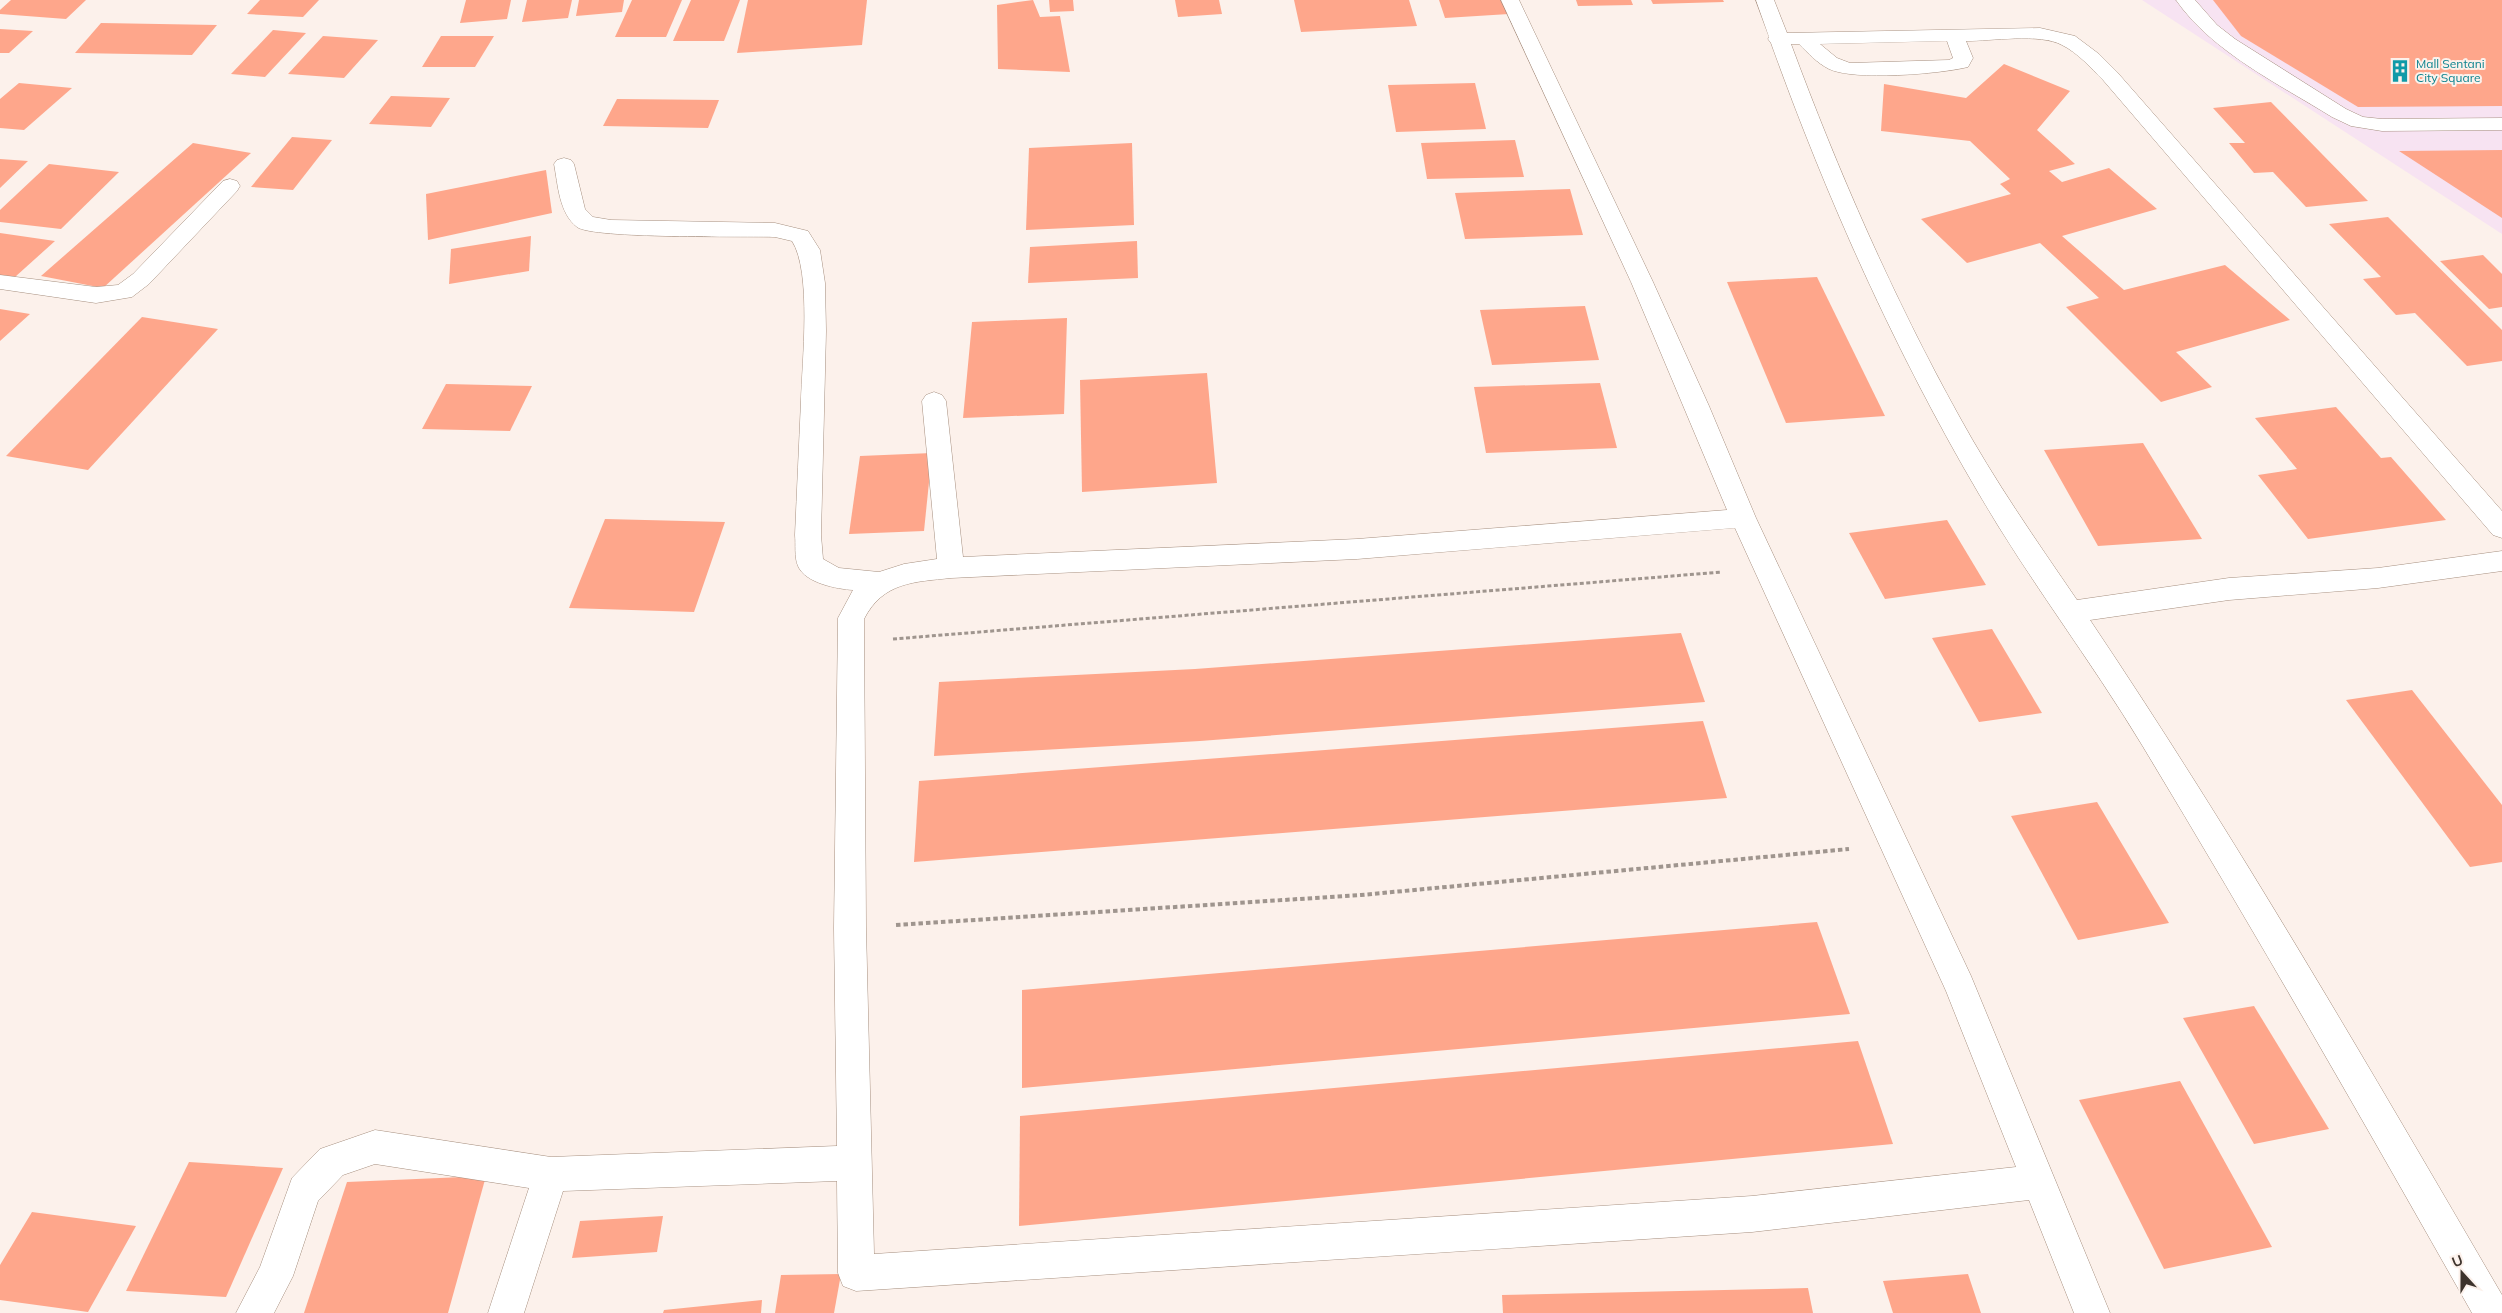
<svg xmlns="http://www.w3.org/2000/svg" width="2502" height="1313" viewBox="0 0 2502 1313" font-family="Mulish,sans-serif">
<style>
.commercial{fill:#f7e3f2}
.building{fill:#fea68b}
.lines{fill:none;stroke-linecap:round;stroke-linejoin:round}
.minor-casing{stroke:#a68f7f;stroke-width:1}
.path-far1{stroke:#9f958e;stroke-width:3;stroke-dasharray:4 2.5;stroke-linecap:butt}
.path{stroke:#9f958e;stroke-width:4;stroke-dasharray:4.5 3;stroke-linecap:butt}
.minor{fill:#fff;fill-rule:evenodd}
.labels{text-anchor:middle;stroke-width:4;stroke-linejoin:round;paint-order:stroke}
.far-culture-label{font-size:12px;fill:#0d838f;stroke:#fcf1eb;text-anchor:start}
</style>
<rect width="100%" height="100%" fill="#fcf1eb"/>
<polygon class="commercial" points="2142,0 2502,0 2502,234"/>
<g class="building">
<polygon points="11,0 86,0 66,19 0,14 0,10"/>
<polygon points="260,0 319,0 303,17 247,14"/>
<polygon points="466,0 511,0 507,19 460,23"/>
<polygon points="527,0 572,0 568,18 522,22"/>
<polygon points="579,0 624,0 622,12 576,16"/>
<polygon points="632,0 682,0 666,37 615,37"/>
<polygon points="691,0 740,0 724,41 673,41"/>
<polygon points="748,0 867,0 862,45 737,53"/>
<polygon points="1033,0 1040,17 1060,16 1070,72 998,69 997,5"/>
<polygon points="1049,0 1073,0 1074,11 1050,12"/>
<polygon points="1175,0 1219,0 1222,14 1178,17"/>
<polygon points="1294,0 1409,0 1417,26 1301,32"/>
<polygon points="1439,0 1504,0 1509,14 1445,18"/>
<polygon points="1576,0 1631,0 1633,5 1578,6"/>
<polygon points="1651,0 1723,0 1724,2 1653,4"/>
<polygon points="2213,0 2502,0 2502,106 2358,107 2241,36"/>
<polygon points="101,23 217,25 192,55 75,53"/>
<polygon points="0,29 33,31 9,53 0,53"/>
<polygon points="273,30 306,33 265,77 231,74"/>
<polygon points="323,36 378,40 344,78 288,74"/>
<polygon points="441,36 494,36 475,67 422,67"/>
<polygon points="2004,64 2070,91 2037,130 2075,164 2049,171 2062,182 2109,168 2157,209 2062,236 2124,290 2225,265 2290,320 2176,352 2212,387 2161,402 2066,307 2099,298 2040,243 1967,263 1921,219 2011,194 2000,184 2010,179 1970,141 1881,131 1884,84 1966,98"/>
<polygon points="19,83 72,88 24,130 0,128 0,99"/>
<polygon points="1475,83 1486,129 1396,132 1388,85"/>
<polygon points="391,96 450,98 431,127 369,124"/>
<polygon points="617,99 719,100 708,128 603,126"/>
<polygon points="2271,102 2368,201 2306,207 2273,172 2254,173 2229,143 2245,143 2213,108"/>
<polygon points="292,137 332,140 293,190 251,187"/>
<polygon points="1515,140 1524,177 1427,179 1421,143"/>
<polygon points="193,143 251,153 103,288 41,276"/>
<polygon points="1132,143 1134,225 1026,230 1029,148"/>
<polygon points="2502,150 2502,218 2399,151"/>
<polygon points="0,159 28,161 0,188"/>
<polygon points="49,164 119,172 61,229 0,222 0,210"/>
<polygon points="546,170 552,213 428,240 426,194"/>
<polygon points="1570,189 1583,235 1465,239 1455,193"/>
<polygon points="2388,217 2502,330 2502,361 2467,366 2415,313 2396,315 2363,279 2381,277 2329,224"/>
<polygon points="0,233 55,241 15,277 0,275"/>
<polygon points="531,236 529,271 449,284 451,249"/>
<polygon points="1137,241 1138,278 1028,283 1030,247"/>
<polygon points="2483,255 2502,274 2502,307 2489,309 2440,261"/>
<polygon points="1817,277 1885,416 1786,423 1727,282"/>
<polygon points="1585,306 1599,360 1492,365 1480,310"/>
<polygon points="0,309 30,314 0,341"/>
<polygon points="142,317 218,329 88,470 6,456"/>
<polygon points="1067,318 1064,414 963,418 972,322"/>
<polygon points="1207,373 1217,483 1082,492 1080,380"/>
<polygon points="1600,383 1617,448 1486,453 1474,387"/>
<polygon points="446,384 532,386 510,431 422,429"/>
<polygon points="2336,407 2381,458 2391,457 2446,520 2308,539 2258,475 2297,469 2255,418"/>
<polygon points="2143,443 2202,539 2098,546 2044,450"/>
<polygon points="932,453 924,531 849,534 860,456"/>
<polygon points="605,519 725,522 694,612 569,608"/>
<polygon points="1947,520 1986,585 1885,599 1849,533"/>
<polygon points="1992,629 2042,713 1979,722 1932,638"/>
<polygon points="1681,633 1705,702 1200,741 934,756 939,682 1195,669"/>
<polygon points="2412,690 2502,805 2502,862 2470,867 2346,700"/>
<polygon points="1703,721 1727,798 914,862 919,781"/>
<polygon points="2097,802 2169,923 2078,940 2011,816"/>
<polygon points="1817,922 1850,1014 1022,1088 1022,990"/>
<polygon points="2254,1006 2329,1129 2254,1144 2183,1018"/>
<polygon points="1858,1041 1893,1144 1019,1226 1020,1116"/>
<polygon points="2180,1081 2272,1247 2164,1269 2079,1100"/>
<polygon points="189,1162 283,1168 226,1297 126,1291"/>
<polygon points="486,1176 448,1313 304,1313 347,1182"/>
<polygon points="32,1212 136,1226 88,1312 0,1300 0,1265"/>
<polygon points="663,1216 657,1252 572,1258 580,1221"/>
<polygon points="841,1274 834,1313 775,1313 781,1275"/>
<polygon points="1968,1274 1981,1313 1893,1313 1883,1281"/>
<polygon points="1808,1288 1813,1313 1503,1313 1502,1295"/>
<polygon points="762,1300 761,1313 663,1313 664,1310"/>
</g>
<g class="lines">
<defs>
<g id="minor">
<path d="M 1501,0 L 1519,0 L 1653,282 L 1709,406 L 1756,518 L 1971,976 L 2110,1313 L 2074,1313 L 2029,1200 L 1752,1232 L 856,1291 L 843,1286 L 838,1273 L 837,1181 L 563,1191 L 524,1313 L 488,1313 L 529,1188 L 375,1164 L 343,1175 L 318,1201 L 293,1276 L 274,1313 L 236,1313 L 260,1267 L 292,1178 L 320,1149 L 375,1130 L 551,1157 L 837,1146 L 834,928 L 838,618 L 853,590 C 837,589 805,583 798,566 C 794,557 796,544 795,535 C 797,490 799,445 801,401 C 802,362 812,272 792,241 L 775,237 C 746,236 593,239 577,227 C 559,213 558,185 554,164 L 557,160 L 564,158 L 571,160 L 574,164 L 585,209 L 593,217 L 611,220 L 775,223 L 808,231 L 820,250 L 825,283 L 826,331 L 821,535 L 823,559 L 839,568 L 879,572 L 904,564 L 937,559 L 922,401 L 926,395 L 934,392 L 942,395 L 946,401 L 963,557 L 1357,539 L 1727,510 L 1631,282 ZM 1735,528 L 1946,991 L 2016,1167 L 1752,1196 L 874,1254 L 866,928 L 864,619 C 883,582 914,582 951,578 L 1357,559 Z"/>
<path d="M 1756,0 L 1774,0 L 1787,33 L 2040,28 L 2075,36 L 2099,54 L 2117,72 L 2502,511 L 2502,538 L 2493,535 L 2103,80 C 2091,68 2078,53 2062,45 C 2040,33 1991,41 1966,41 L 1973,58 L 1968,67 C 1940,74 1854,81 1829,69 C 1817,63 1808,53 1799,44 L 1791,44 C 1838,171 1893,297 1959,416 C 1994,480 2036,540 2077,600 L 2229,578 L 2378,568 L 2502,551 L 2502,571 L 2378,588 L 2229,600 L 2090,620 C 2237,839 2369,1067 2502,1295 L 2502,1313 L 2472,1313 C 2364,1122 2255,932 2142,745 C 2090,659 2029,580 1979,494 C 1895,351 1827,199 1771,43 L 1768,39 L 1769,37 ZM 1947,41 L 1953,58 L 1949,60 L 1850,63 L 1837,58 L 1820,44 Z"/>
<path d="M 2176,0 L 2195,0 L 2217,25 L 2235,39 L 2346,109 L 2363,117 L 2382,119 L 2502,118 L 2502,130 L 2382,131 L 2351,126 L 2332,117 C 2279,84 2212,52 2176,0 Z"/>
<polygon points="230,179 237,181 240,186 237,191 149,284 132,297 96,303 0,289 0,275 96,287 118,285 133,274 223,181"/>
</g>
</defs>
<use href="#minor" class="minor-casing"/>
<polyline class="path-far1" points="893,639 1722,572"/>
<polyline class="path" points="896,925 1361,895 1849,849"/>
<use href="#minor" class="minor"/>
</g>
<defs>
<symbol id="building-bare" viewBox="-9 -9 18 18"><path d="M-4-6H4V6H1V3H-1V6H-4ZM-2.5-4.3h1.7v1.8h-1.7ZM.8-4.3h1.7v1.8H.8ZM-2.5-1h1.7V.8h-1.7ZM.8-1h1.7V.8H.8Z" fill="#0f9aa8" stroke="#fcf1eb" stroke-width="2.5" paint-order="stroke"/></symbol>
</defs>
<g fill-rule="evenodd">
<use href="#building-bare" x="2384" y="55" width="32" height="32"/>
</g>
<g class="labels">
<g class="far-culture-label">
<text x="2416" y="68">Mall Sentani<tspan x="2416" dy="14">City Square</tspan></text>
</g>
</g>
<g transform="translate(2462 1273) rotate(339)" stroke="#fcf1eb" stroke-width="4" paint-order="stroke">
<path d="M0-4L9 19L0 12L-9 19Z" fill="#3d332c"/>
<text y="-8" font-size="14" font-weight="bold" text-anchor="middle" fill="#3d332c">U</text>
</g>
</svg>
